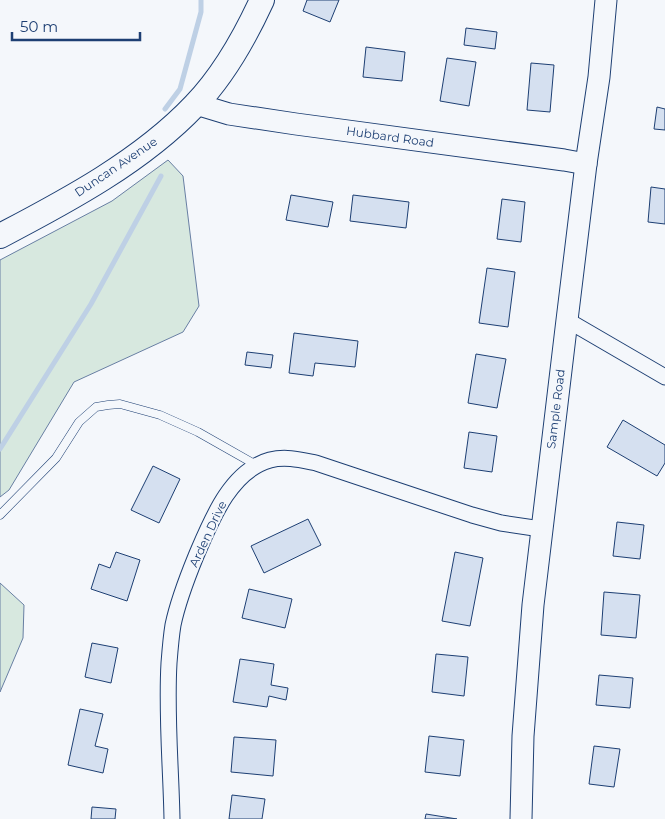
<svg xmlns="http://www.w3.org/2000/svg" width="665" height="819" viewBox="0 0 665 819" font-family="Montserrat,sans-serif">
<style>
.green{fill:#d7e8df;stroke:#687fa3}
.lines{fill:none;stroke-linecap:round;stroke-linejoin:round}
.stream{stroke:#bed0e5;stroke-width:5}
.building{fill:#d5e0f0;stroke:#1d3f73}
.lane-casing{stroke:#1d3f73;stroke-width:9}
.street-casing{stroke:#1d3f73;stroke-width:17}
.secondary-casing{stroke:#1d3f73;stroke-width:23}
.primary-casing{stroke:#1d3f73;stroke-width:26}
.lane{stroke:#f4f7fb;stroke-width:8}
.street{stroke:#f4f7fb;stroke-width:15}
.secondary{stroke:#f4f7fb;stroke-width:21}
.primary{stroke:#f4f7fb;stroke-width:24}
.labels{text-anchor:middle;stroke-width:4;stroke-linejoin:round;paint-order:stroke}
.street-label{font-size:12px;fill:#1d3f73;stroke:#f4f7fb}
</style>
<rect width="100%" height="100%" fill="#f4f7fb"/>
<g class="green">
<polygon points="168,160 183,176 199,306 183,332 74,382 9,490 0,497 0,260 112,201"/>
<polygon points="0,583 24,605 23,638 0,692"/>
</g>
<g class="lines">
<g class="stream">
<polyline points="165,109 180,89 201,12 201,0"/>
<polyline points="0,449 91,304 161,176"/>
</g>
</g>
<g class="building">
<polygon points="307,0 339,0 330,22 303,11"/>
<polygon points="466,28 497,32 495,49 464,45"/>
<polygon points="366,47 405,52 402,81 363,77"/>
<polygon points="447,58 476,62 469,106 440,101"/>
<polygon points="531,63 554,65 550,112 527,110"/>
<polygon points="657,107 665,109 665,130 654,129"/>
<polygon points="651,187 665,189 665,224 648,222"/>
<polygon points="291,195 333,202 328,227 286,220"/>
<polygon points="353,195 409,202 406,228 350,221"/>
<polygon points="502,199 525,202 521,242 497,239"/>
<polygon points="487,268 515,272 508,327 479,323"/>
<polygon points="294,333 358,341 355,367 315,363 313,376 289,373"/>
<polygon points="247,352 273,355 271,368 245,365"/>
<polygon points="476,354 506,359 497,408 468,403"/>
<polygon points="623,420 665,445 665,463 657,476 607,447"/>
<polygon points="469,432 497,436 492,472 464,468"/>
<polygon points="153,466 180,479 159,523 131,510"/>
<polygon points="308,519 321,545 264,573 251,546"/>
<polygon points="617,522 644,525 640,559 613,556"/>
<polygon points="116,552 140,560 127,601 91,589 99,564 110,568"/>
<polygon points="455,552 483,558 470,626 442,621"/>
<polygon points="249,589 292,599 285,628 242,618"/>
<polygon points="604,592 640,595 636,638 601,635"/>
<polygon points="92,643 118,648 111,683 85,677"/>
<polygon points="436,654 468,657 464,696 432,692"/>
<polygon points="240,659 274,664 271,685 288,688 286,700 269,696 267,707 233,702"/>
<polygon points="599,675 633,678 630,708 596,705"/>
<polygon points="80,709 103,714 95,746 108,749 103,773 68,765"/>
<polygon points="429,736 464,740 460,776 425,772"/>
<polygon points="234,737 276,740 273,776 231,772"/>
<polygon points="594,746 620,749 614,787 589,784"/>
<polygon points="232,795 265,799 262,819 229,819"/>
<polygon points="92,807 116,809 115,819 91,819"/>
<polygon points="426,814 457,819 425,819"/>
</g>
<g class="lines">
<defs>
<polyline id="lane" points="0,515 56,458 79,422 96,407 108,405 120,404 160,415 198,432 258,466"/>
<g id="street">
<polyline points="567,320 665,377"/>
<path d="M 172,819 C 171,767 166,715 169,663 C 170,650 171,637 173,625 C 178,601 187,578 196,556 C 211,521 230,471 270,460 C 286,456 301,460 316,463 L 472,515 L 501,523 L 541,529"/>
</g>
<g id="secondary">
<polyline points="196,104 229,114 296,124 564,160 586,164"/>
<polyline points="521,819 523,736 533,605 567,320 586,164 599,77 606,0"/>
</g>
<path id="primary" d="M 0,236 C 67,201 142,161 195,105 C 223,76 245,37 262,0"/>
</defs>
<use href="#lane" class="lane-casing"/>
<use href="#street" class="street-casing"/>
<use href="#secondary" class="secondary-casing"/>
<use href="#primary" class="primary-casing"/>
<use href="#lane" class="lane"/>
<use href="#street" class="street"/>
<use href="#secondary" class="secondary"/>
<use href="#primary" class="primary"/>
</g>
<g class="labels">
<g class="street-label">
<text transform="translate(390 137) rotate(8)" y="4">Hubbard Road</text>
<text transform="translate(116 167) rotate(-34)" y="4">Duncan Avenue</text>
<text transform="translate(556 409) rotate(-83)" y="4">Sample Road</text>
<text transform="translate(208 534) rotate(-65)" y="4">Arden Drive</text>
</g>
</g>
<path d="M12 32v8h128v-8" fill="none" stroke="#1d3f73" stroke-width="2.5"/>
<text x="20" y="32" font-size="15" fill="#1d3f73" stroke="#f4f7fb" stroke-width="4" paint-order="stroke">50 m</text>
</svg>
